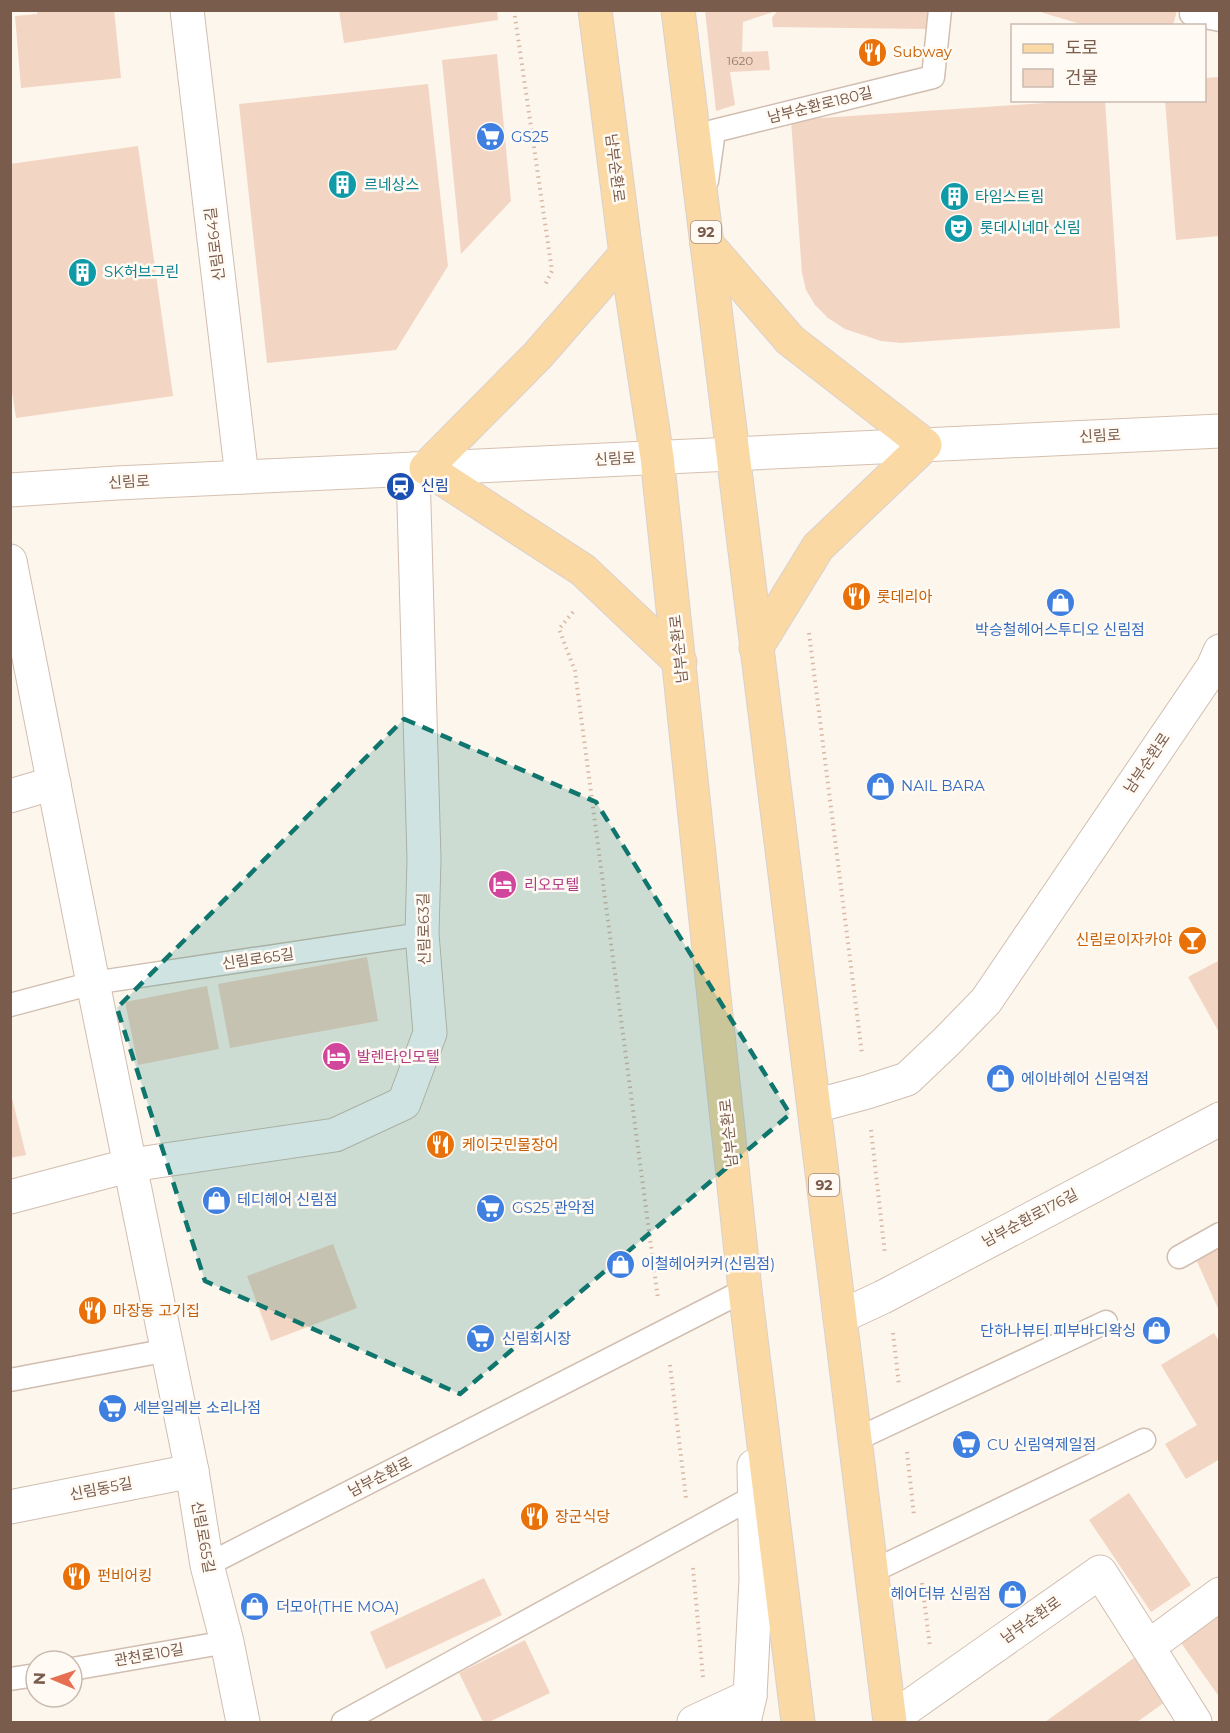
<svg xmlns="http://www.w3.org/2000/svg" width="1230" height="1733" viewBox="0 0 1230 1733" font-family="Montserrat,'Noto Sans KR',sans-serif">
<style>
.building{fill:#f3d5c3}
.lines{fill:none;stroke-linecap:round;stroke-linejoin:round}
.service-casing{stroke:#d1beb0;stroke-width:25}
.minor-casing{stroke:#d1beb0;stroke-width:35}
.tertiary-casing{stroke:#d1beb0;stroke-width:35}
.secondary-casing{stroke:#d6c0b0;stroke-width:35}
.primary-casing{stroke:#dad1cd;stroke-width:35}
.path{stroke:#d9b8a5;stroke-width:4;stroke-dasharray:1.5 4.5;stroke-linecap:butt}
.service{stroke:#fff;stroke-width:22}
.minor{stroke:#fff;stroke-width:33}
.tertiary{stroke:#fff;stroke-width:33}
.secondary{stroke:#fff;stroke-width:33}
.primary{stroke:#fbd9a5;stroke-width:33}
.marked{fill:#0f766e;fill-opacity:0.2;stroke:#0f766e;stroke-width:4.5;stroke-dasharray:12 8;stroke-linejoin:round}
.labels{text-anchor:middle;stroke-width:5;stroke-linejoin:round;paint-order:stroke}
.number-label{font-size:12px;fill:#987a6a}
.shield{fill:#fffaf3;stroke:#a28b7f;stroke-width:1.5}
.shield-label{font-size:14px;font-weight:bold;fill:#7a5c4d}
.food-label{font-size:15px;fill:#c56008;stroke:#fffaf3;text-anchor:start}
.street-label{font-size:15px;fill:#7a5c4d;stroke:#fffaf3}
.shop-label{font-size:15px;fill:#366cbe;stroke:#fffaf3;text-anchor:start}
.culture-label{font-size:15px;fill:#0d838f;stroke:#fffaf3;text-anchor:start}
.transit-label{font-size:15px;fill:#164399;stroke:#fffaf3;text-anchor:start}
.hotel-label{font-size:15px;fill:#b23c85;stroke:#fffaf3;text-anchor:start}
</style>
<rect width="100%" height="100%" fill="#fdf6ec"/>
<g class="building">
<polygon points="37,10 114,10 121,78 21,88 15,16 37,14"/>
<polygon points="339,10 497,10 498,20 344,43"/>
<polygon points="705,10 776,11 743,22 742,52 768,51 770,70 730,72 735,105 716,111"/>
<polygon points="778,10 927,10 927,29 773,27 772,18"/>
<polygon points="1034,10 1177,10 1173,26 1087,26"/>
<polygon points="497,54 511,201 461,254 442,60"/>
<polygon points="1220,77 1220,236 1176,240 1165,100 1204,100 1204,78"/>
<polygon points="428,84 448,266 396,350 267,363 239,104"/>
<polygon points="1089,100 1105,100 1120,328 901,343 881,341 845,329 828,318 815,305 806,290 802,273 791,120"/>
<polygon points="138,146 173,396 16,418 10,379 10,164"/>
<polygon points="367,957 378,1021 230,1048 218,984"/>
<polygon points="1220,960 1220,1034 1188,977"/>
<polygon points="207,986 219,1049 138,1065 125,1002"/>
<polygon points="10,1090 26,1155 10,1158"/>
<polygon points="333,1244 357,1308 271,1341 247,1276"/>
<polygon points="1220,1249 1220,1313 1196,1259"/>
<polygon points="1214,1333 1220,1343 1220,1459 1186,1479 1165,1444 1197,1425 1161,1365"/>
<polygon points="1129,1493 1191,1585 1151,1612 1089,1520"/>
<polygon points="484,1578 502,1615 386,1669 370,1632"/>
<polygon points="1220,1611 1220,1698 1179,1640"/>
<polygon points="525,1640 550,1693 489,1722 483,1722 459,1673"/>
<polygon points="1134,1658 1165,1702 1137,1722 1045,1722"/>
</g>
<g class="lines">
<defs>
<g id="service">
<polyline points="1191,14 1220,20"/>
<polyline points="707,181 714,131 933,77 940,10"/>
<polyline points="10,1005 93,983 422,934"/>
<polyline points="1179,1257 1220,1234"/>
<polyline points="10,1380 168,1350"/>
<polyline points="855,1440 1106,1322"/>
<polyline points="207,1565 745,1290"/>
<polyline points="871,1572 1144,1440"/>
<polyline points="72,1669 227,1642"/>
<polyline points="10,1679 36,1675"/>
<polyline points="343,1722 755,1496"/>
</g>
<g id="minor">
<polyline points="187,10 242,477"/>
<polyline points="10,561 93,983 192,1471 207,1565 227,1642 243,1722"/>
<polyline points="10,796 54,783"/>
<polyline points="815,1106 867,1092 907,1079 946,1042 986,1001 1213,667 1220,651"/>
<polyline points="10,1197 131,1165 335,1135 404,1103 430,1033 422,934 424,859 413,469"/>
<polyline points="840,1317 883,1297 1220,1119"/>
<polyline points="10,1507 192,1471"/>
<polyline points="1148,1647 1195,1722"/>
<polyline points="890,1720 1100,1572 1148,1647 1220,1594"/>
<polyline points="694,1722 750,1696"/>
</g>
<polyline id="tertiary" points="744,1722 750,1696 756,1579 754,1466"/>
<polyline id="secondary" points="10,490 117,483 1220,431"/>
<g id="primary">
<polyline points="595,10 626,254 657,457 745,1290 798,1722"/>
<polyline points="678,10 890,1722"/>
<polyline points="707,244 790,340 925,445 818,547 756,648"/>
<polyline points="626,254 538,355 426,468 583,570 680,662"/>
</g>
</defs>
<use href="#service" class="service-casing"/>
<use href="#minor" class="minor-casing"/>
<use href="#tertiary" class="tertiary-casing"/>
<use href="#secondary" class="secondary-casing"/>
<use href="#primary" class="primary-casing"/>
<g class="path">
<polyline points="514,10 552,271 544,287"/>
<polyline points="573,612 559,629 575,671 658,1299"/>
<polyline points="809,633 862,1054"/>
<polyline points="871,1130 885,1254"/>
<polyline points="893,1333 899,1385"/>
<polyline points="670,1365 686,1498"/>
<polyline points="907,1452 914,1516"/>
<polyline points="693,1568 703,1677"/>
<polyline points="922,1583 930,1647"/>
</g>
<use href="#service" class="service"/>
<use href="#minor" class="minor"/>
<use href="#tertiary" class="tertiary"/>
<use href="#secondary" class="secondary"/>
<use href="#primary" class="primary"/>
</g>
<path class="marked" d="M 404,719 L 596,802 L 790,1114 L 460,1394 L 205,1281 L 117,1008 Z"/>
<defs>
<symbol id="restaurant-disc" viewBox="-11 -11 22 22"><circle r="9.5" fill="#e8710a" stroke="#fffaf3"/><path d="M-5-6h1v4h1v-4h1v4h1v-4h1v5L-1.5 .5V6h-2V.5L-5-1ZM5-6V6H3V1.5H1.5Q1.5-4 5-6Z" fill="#fff"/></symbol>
<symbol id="supermarket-disc" viewBox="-11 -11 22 22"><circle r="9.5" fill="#3f7fe0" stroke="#fffaf3"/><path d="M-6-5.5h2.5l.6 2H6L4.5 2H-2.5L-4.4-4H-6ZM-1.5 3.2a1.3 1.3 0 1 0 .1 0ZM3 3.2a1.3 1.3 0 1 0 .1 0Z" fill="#fff"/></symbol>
<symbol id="building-disc" viewBox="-11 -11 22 22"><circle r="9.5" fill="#0f9aa8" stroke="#fffaf3"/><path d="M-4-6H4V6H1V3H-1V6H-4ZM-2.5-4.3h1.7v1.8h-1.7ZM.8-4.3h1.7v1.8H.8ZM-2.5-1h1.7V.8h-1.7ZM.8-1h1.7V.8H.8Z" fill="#fff"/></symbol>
<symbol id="theatre-disc" viewBox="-11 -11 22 22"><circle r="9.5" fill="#0f9aa8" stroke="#fffaf3"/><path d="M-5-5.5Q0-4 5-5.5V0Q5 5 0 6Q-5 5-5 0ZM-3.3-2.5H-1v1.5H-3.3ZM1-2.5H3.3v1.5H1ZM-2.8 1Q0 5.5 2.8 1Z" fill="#fff"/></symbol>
<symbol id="station-disc" viewBox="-11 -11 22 22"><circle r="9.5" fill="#1a4fb4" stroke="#fffaf3"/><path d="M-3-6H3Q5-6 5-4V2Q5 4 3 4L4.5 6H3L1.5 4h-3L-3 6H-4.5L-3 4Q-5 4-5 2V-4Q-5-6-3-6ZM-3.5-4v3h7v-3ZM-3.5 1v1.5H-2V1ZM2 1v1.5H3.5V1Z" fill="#fff"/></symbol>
<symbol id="shop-disc" viewBox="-11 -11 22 22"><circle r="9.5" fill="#3f7fe0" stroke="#fffaf3"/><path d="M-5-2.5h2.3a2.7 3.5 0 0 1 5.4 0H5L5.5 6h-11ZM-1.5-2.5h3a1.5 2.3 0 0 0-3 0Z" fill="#fff"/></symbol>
<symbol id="hotel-disc" viewBox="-11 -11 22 22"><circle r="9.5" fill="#d1479c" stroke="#fffaf3"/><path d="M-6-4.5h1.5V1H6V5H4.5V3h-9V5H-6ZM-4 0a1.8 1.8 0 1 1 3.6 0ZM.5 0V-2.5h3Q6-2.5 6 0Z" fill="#fff"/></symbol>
<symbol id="bar-disc" viewBox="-11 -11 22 22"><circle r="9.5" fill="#e8710a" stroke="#fffaf3"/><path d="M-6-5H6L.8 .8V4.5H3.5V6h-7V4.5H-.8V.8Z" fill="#fff"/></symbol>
</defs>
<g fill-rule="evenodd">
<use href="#restaurant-disc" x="856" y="36" width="33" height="33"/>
<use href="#supermarket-disc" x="474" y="120" width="33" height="33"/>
<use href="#building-disc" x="326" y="168" width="33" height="33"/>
<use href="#building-disc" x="938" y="180" width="33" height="33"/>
<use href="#theatre-disc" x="942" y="212" width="33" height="33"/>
<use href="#building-disc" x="66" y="256" width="33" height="33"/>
<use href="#station-disc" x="384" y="470" width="33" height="33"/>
<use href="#restaurant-disc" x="840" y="580" width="33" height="33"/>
<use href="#shop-disc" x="1044" y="586" width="33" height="33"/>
<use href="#shop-disc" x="864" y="770" width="33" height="33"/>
<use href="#hotel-disc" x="486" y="868" width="33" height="33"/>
<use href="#bar-disc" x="1176" y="924" width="33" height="33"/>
<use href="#hotel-disc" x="320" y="1040" width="33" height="33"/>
<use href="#shop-disc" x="984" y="1062" width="33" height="33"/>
<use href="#restaurant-disc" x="424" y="1128" width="33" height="33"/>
<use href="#shop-disc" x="200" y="1184" width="33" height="33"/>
<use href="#supermarket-disc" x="474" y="1192" width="33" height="33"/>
<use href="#shop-disc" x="604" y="1248" width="33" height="33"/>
<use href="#restaurant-disc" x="76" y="1294" width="33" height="33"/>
<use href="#shop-disc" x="1140" y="1314" width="33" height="33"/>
<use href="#supermarket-disc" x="464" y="1322" width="33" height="33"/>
<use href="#supermarket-disc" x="96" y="1392" width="33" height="33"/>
<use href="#supermarket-disc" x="950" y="1428" width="33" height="33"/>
<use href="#restaurant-disc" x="518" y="1500" width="33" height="33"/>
<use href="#restaurant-disc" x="60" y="1560" width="33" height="33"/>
<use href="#shop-disc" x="996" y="1578" width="33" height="33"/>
<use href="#shop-disc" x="238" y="1590" width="33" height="33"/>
</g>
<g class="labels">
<g class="number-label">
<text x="740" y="65">1620</text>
</g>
<g class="shield">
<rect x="691" y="221" width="30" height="22" rx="4.5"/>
<rect x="809" y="1174" width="30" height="22" rx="4.5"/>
</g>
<g class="shield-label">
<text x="706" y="237">92</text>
<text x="824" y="1190">92</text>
</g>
<g class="food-label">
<text x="893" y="57">Subway</text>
<text x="877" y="602">롯데리아</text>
<text x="1172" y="945" text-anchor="end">신림로이자카야</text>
<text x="462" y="1150">케이굿민물장어</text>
<text x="113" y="1316">마장동 고기집</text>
<text x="555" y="1522">장군식당</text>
<text x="97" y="1581">펀비어킹</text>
</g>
<g class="street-label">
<text transform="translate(820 105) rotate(-14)" y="5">남부순환로180길</text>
<text transform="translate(615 168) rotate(83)" y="5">남부순환로</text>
<text transform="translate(215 244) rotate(-97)" y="5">신림로64길</text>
<text transform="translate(1100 436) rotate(-3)" y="5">신림로</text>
<text transform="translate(615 459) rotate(-3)" y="5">신림로</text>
<text transform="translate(129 482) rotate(-3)" y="5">신림로</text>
<text transform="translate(679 649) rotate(-96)" y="5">남부순환로</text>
<text transform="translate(1147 763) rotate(-56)" y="5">남부순환로</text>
<text transform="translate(424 929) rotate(-91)" y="5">신림로63길</text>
<text transform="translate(258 959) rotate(-8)" y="5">신림로65길</text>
<text transform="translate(729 1133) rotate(-96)" y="5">남부순환로</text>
<text transform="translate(1030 1218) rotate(-28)" y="5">남부순환로176길</text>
<text transform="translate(380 1477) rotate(-27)" y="5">남부순환로</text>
<text transform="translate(101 1489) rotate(-11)" y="5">신림동5길</text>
<text transform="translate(203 1537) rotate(80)" y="5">신림로65길</text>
<text transform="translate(1031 1620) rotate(-35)" y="5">남부순환로</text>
<text transform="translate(149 1655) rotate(-10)" y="5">관천로10길</text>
</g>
<g class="shop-label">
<text x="511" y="142">GS25</text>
<text x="1060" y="635" text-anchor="middle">박승철헤어스투디오 신림점</text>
<text x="901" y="791">NAIL BARA</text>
<text x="1021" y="1084">에이바헤어 신림역점</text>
<text x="237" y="1205">테디헤어 신림점</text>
<text x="512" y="1213">GS25 관악점</text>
<text x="641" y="1269">이철헤어커커(신림점)</text>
<text x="1136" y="1336" text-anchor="end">단하나뷰티 피부바디왁싱</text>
<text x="502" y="1344">신림회시장</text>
<text x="133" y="1413">세븐일레븐 소리나점</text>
<text x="987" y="1450">CU 신림역제일점</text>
<text x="991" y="1599" text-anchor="end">헤어더뷰 신림점</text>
<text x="276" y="1612">더모아(THE MOA)</text>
</g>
<g class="culture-label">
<text x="364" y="190">르네상스</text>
<text x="975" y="202">타임스트림</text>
<text x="980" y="233">롯데시네마 신림</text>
<text x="104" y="277">SK허브그린</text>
</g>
<g class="transit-label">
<text x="421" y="491">신림</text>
</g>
<g class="hotel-label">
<text x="524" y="890">리오모텔</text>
<text x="357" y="1062">발렌타인모텔</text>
</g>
</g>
<rect width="1230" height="1733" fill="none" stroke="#7a5c4d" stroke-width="24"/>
<rect x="1011" y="24" width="195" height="78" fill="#fffaf3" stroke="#cabbb1" stroke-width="1.5"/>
<rect x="1023" y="44" width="30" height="9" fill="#fbd9a5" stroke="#cabbb1" stroke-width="1.5"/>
<text x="1065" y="54" font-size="18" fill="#7a5c4d">도로</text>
<rect x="1023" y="69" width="30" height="18" fill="#f3d5c3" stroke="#cabbb1" stroke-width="1.5"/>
<text x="1065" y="84" font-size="18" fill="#7a5c4d">건물</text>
<g transform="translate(54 1679) rotate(272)"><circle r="28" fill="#fffaf3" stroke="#cabbb1" stroke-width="1.5"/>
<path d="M0-4.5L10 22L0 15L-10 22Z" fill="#e76f51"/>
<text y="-9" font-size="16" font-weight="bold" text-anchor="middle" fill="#7a5c4d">N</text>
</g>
</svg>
